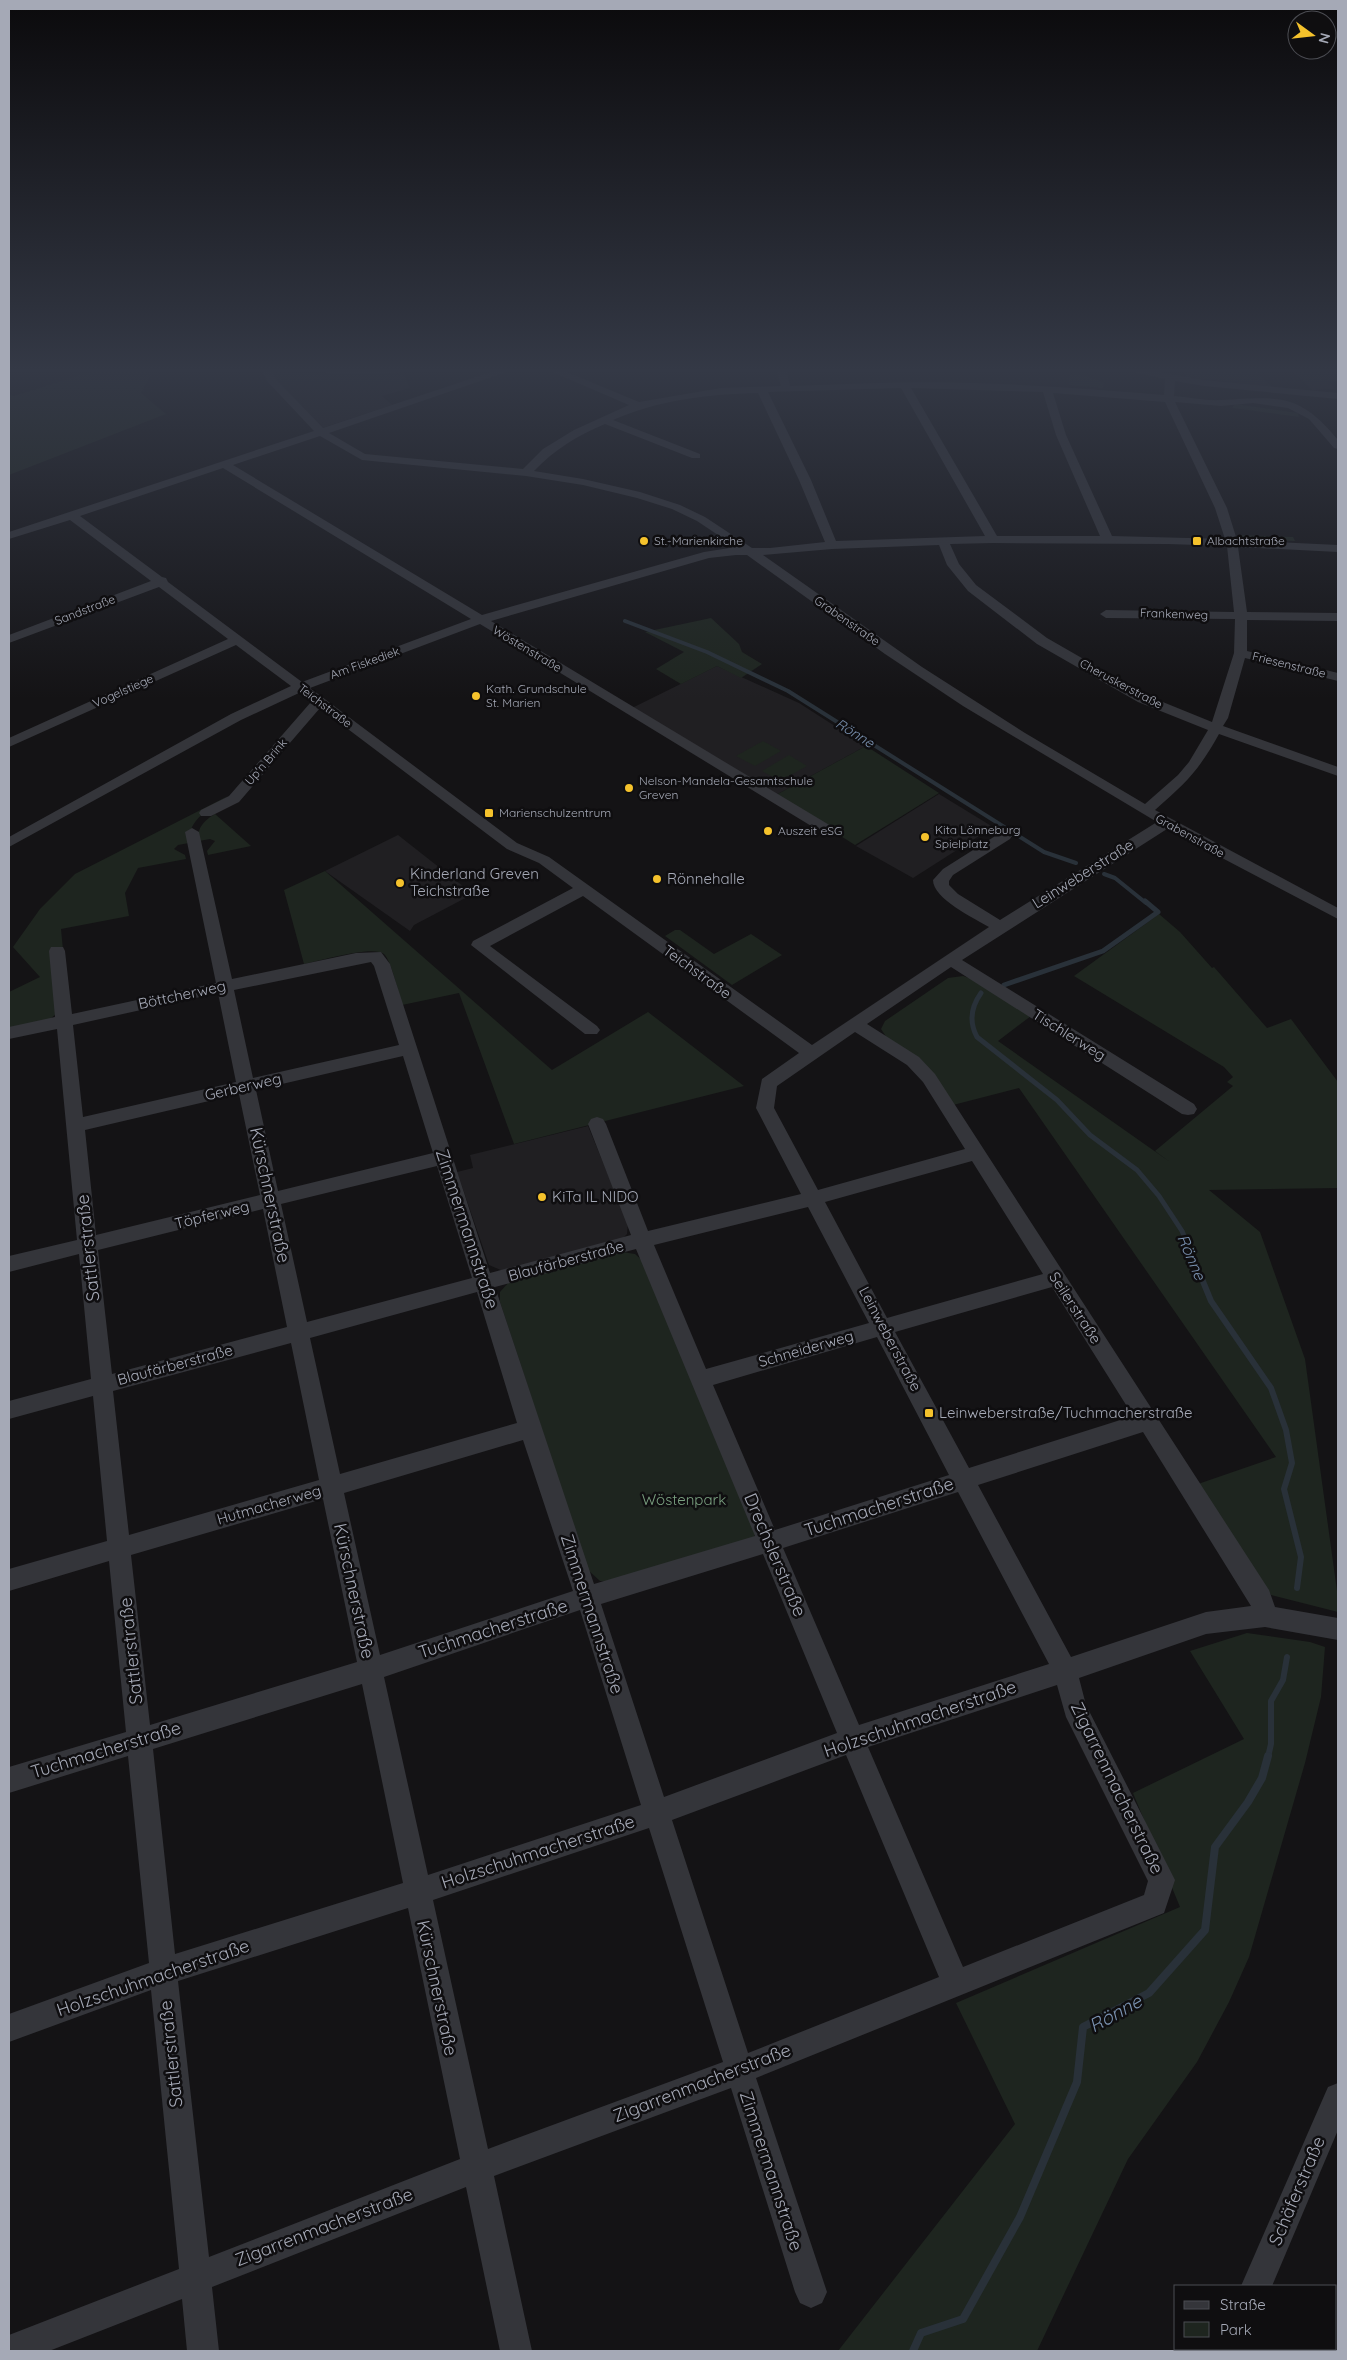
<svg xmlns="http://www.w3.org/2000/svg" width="1347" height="2360" viewBox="0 0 1347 2360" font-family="Quicksand,sans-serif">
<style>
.built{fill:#201f22}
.green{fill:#1e251f}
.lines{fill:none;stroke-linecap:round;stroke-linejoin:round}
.stream-far3{stroke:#293139;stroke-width:4}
.stream-far2{stroke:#293139;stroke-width:5}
.stream-far1{stroke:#293139;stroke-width:6}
.stream{stroke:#293139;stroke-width:8}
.minor{fill:#34353a;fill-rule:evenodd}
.poi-dot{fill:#f5c22c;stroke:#0f0e10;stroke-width:2}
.labels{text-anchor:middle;stroke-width:5;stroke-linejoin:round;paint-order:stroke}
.far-poi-label{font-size:12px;fill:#a5a9b6;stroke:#0f0e10;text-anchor:start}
.far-street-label{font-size:12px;fill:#a5a9b6;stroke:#0f0e10}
.far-water-label{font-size:14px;font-style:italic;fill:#7b93b2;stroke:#0f0e10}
.poi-label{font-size:15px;fill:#a5a9b6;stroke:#0f0e10;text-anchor:start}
.street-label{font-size:15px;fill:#a5a9b6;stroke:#0f0e10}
.park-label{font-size:15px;fill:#7ba181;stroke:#0f0e10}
.water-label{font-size:16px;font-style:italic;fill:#7b93b2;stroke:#0f0e10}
.near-street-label{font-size:18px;fill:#a5a9b6;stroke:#0f0e10}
.near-water-label{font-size:19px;font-style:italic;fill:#7b93b2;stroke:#0f0e10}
</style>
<rect width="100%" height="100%" fill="#141315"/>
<g class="built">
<polygon points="1181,368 1338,368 1338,381 1329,382 1335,389 1312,390 1292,370 1257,373 1272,387 1187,377"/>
<polygon points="271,371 331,375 404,374 410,388 382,396 392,405 322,428 274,377"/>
<polygon points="717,666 799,703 866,746 776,795 632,708"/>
<polygon points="939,794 993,827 913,878 856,846"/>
<polygon points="398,835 473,894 414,925 410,931 325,871"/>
<polygon points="588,1126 628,1223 627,1234 622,1239 503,1271 489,1265 457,1172 473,1168 470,1155"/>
</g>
<g class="green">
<polygon points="103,368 152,373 141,393 166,414 9,475 9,395 14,396"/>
<polygon points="1070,374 1087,376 1104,383 1103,388 1069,385"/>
<polygon points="1235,404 1298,413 1299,417 1232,408"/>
<polygon points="1238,535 1293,537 1295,541 1246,539 1240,538"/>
<polygon points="711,618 739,644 742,652 762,664 741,678 717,666 681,684 656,669 684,652 645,632"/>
<polygon points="763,741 781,751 755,766 736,756"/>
<polygon points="866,746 939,793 855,845 776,795"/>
<polygon points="789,755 807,766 780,781 762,771"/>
<path d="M 228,796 C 210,809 188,818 189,843 L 178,845 L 174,849 L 185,855 L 186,859 L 138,868 L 125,893 L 129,916 L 61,929 L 63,950 L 57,1013 L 50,1019 L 9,1028 L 9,992 L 40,977 L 13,947 L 40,909 L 75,874 Z"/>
<path d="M 215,814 L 251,846 L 208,855 L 207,851 L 215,841 L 210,839 L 199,841 C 196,828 205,820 215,814 Z"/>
<path d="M 325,871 L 552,1070 L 648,1012 L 744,1086 L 514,1144 L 459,993 L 402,1005 C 399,994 391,960 384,954 C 373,945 319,961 304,964 L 284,890 Z"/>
<polygon points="1159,914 1180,932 1212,968 1214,967 1267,1028 1291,1019 1338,1082 1338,1188 1209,1190 1260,1232 1305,1359 1338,1598 1338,1612 1271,1595 1198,1484 1276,1457 1019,1088 953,1105 887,1038 881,1029 885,1021 948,978 963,976 972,979 1031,1016 998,1041 1170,1162 1155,1151 1233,1086 1227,1082 1233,1077 1224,1067 1074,976"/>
<polygon points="675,930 680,930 714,954 751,934 782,955 732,985 665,936"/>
<polygon points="622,1252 635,1254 644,1262 756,1529 754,1537 616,1582 600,1581 588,1570 500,1302 500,1292 508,1283"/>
<polygon points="1247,1633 1310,1642 1325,1647 1321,1697 1305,1763 1249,1957 1229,2002 1197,2062 1128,2159 1037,2351 838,2351 1015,2124 956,2003 1180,1907 1133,1793 1244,1739 1190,1651"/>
</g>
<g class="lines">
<g class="stream-far3">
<polyline points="625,621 707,652 788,691 1044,852 1076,863"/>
<polyline points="1104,874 1115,878 1146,903"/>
</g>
<g class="stream-far2">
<polyline points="1004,985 1103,951 1158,912 1145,901"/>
<path d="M 981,993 C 971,1007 969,1022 977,1037 L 1057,1100 L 1090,1135 L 1137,1170 L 1159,1196 L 1182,1231 L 1202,1280"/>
</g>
<g class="stream-far1">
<polyline points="1202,1279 1211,1301 1271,1388 1286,1430 1292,1463 1284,1489 1301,1557 1297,1588"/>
<polyline points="1268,1757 1271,1744 1271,1701 1283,1680 1287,1657"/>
</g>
<polyline class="stream" points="913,2351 921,2333 963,2319 1020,2217 1077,2082 1083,2027 1149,1993 1205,1930 1215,1847 1248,1802 1262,1778 1268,1756"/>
<g class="minor">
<path d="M 263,368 L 271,368 L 275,378 L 323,428 L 503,368 L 518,368 L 329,433 L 365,454 L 523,469 L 543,449 L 574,430 L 629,405 L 543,368 L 557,368 L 639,402 L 721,388 L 781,386 L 776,368 L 786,368 L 790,386 C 852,384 912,381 974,383 C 1037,385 1101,390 1164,395 L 1165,379 L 1116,368 L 1138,368 L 1204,380 L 1338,393 L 1338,399 L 1204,386 L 1175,381 L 1174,396 C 1189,397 1206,401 1221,400 C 1278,397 1299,392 1338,440 L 1338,449 L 1334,448 L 1309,419 L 1288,408 L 1253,403 L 1221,406 L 1175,402 L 1227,508 L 1237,540 L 1338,545 L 1338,552 L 1238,547 L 1247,612 L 1338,613 L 1338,621 L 1247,620 L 1247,651 L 1338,673 L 1338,681 L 1245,658 L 1228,718 L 1223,726 L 1338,767 L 1338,776 L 1219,734 C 1199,770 1187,782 1155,810 L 1338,908 L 1338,919 L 1167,829 L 962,960 L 1194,1104 L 1197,1109 L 1194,1114 L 1188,1115 L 1182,1114 L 951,967 L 867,1024 L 919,1057 L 935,1074 L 1269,1590 L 1275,1607 L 1338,1618 L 1338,1640 L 1265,1627 L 1206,1634 L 1079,1678 L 1086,1705 L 1175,1880 L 1164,1913 L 756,2078 L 827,2292 L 822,2303 L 811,2308 L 800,2303 L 795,2292 L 731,2088 L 494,2176 L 532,2351 L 500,2351 L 466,2187 L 212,2287 L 219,2351 L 187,2351 L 182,2299 L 49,2351 L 9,2351 L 9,2335 L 179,2269 L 151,1990 L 9,2042 L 9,2014 L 149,1963 L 128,1756 L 9,1793 L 9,1767 L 126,1732 L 109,1561 L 9,1591 L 9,1569 L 107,1541 L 93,1396 L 9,1419 L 9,1401 L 91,1379 L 79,1254 L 9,1272 L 9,1256 L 77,1240 L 57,1029 L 9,1039 L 9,1027 L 55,1017 L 49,951 L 51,947 L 63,947 L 65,951 L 72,1014 L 216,983 L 185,832 L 192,828 L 199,832 L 232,979 L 356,953 L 381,952 L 390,964 L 490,1273 L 631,1235 L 588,1124 L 591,1119 L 597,1117 L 603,1119 L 606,1124 L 648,1231 L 801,1194 L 756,1108 L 762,1079 L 799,1053 L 583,896 L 490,946 L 597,1026 L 600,1030 L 597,1034 L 585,1034 L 471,945 L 473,941 L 573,888 L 539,863 L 507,849 L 320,708 L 239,802 L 211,816 L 201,816 L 199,813 L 201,810 L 229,796 L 311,702 L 299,693 L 241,720 L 9,847 L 9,837 L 231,714 L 291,686 L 236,645 L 9,747 L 9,738 L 228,639 L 159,587 L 9,643 L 9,635 L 151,581 L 70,520 L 9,539 L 9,532 L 314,431 L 267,381 L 262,370 ZM 901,388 L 985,536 L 836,541 L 811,480 L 768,392 ZM 911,388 L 1043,392 L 1056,435 L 1100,536 L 997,536 ZM 758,393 L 799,480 L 825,542 L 770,548 L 752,548 L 705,517 L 680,505 L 640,492 L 583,479 L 534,471 C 555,449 577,436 605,424 L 692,458 L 700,458 L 700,454 L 613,420 C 658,400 709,394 758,393 ZM 1053,393 L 1165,402 L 1215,508 L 1225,539 L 1112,536 L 1066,435 ZM 320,436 L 362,460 L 526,476 L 583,485 L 637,498 L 672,509 L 697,521 L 736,547 L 704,552 L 482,615 L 233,465 ZM 223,468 L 471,619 L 302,682 L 168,582 L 166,578 L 162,577 L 80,516 ZM 993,543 L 1168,544 L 1227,546 L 1234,612 L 1106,610 L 1100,614 L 1106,618 L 1235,619 L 1234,653 L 1212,722 L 1148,696 L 1047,638 L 976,585 L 959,564 L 950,544 ZM 939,545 L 947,565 L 968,591 L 1037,644 L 1138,702 L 1208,730 L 1189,762 L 1178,775 L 1145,804 L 1025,733 L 922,667 L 763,555 L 832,549 ZM 736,555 L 747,555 L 885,654 L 963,706 L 1157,822 L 1000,920 L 958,894 L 949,885 L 949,881 L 953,875 L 1010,839 L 1012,836 L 1010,833 L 1000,833 L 943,869 L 933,880 C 933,899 974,918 989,927 L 812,1045 L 549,857 L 517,843 L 310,688 L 480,624 L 826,835 L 836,835 L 838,832 L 836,829 L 491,621 L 709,558 ZM 371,962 L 374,966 L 399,1045 L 253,1078 L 234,990 ZM 218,993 L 236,1082 L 83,1117 L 73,1025 ZM 855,1032 L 907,1065 L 923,1082 L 965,1149 L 818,1190 L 774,1108 L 777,1086 ZM 403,1056 L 433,1153 L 278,1191 L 256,1090 ZM 239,1094 L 260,1195 L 96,1235 L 85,1130 ZM 972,1161 L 1043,1274 L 887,1318 L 825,1202 ZM 437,1166 L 472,1278 L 307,1322 L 281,1204 ZM 808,1207 L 869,1323 L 706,1369 L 654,1245 ZM 263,1209 L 287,1327 L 112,1374 L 98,1250 ZM 636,1249 L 755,1536 L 594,1584 L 495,1287 ZM 1052,1287 L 1133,1416 L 969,1468 L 895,1332 ZM 477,1292 L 517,1423 L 340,1474 L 310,1338 ZM 877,1337 L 949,1475 L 775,1530 L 713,1385 ZM 291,1343 L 319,1480 L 129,1535 L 113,1391 ZM 1143,1432 L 1251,1606 L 1206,1612 L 1071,1657 L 978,1485 ZM 523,1440 L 573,1591 L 380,1655 L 344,1493 ZM 958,1492 L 1049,1664 L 859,1725 L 783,1548 ZM 323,1499 L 357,1662 L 150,1725 L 131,1555 ZM 763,1554 L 837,1733 L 664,1797 L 601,1604 ZM 580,1610 L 641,1805 L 428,1875 L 384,1677 ZM 362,1684 L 403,1883 L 175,1954 L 153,1749 ZM 1057,1685 L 1066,1717 L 1148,1881 L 1144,1895 L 963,1967 L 868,1747 ZM 846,1755 L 939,1977 L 748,2053 L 672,1820 ZM 649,1828 L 723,2062 L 488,2149 L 433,1900 ZM 408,1908 L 460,2159 L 209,2257 L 178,1981 Z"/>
<path d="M 311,368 L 429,368 L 424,371 C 403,372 325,379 311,368 Z"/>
<polygon points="1338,2083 1338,2130 1272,2286 1241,2286 1328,2087"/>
<polygon points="1213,2349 1245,2349 1244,2351 1212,2351"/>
</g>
</g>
<linearGradient id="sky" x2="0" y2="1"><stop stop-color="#0b0a0c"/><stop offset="0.53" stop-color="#343946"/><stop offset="1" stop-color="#343946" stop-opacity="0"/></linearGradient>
<rect width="1347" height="699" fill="url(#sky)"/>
<g class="poi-dot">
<circle cx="644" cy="541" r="5"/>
<rect x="1192" y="536" width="10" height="10" rx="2.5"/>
<circle cx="476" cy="696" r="5"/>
<circle cx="629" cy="788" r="5"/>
<rect x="484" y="808" width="10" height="10" rx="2.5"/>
<circle cx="768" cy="831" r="5"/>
<circle cx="925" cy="837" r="5"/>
<circle cx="657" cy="879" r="5"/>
<circle cx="400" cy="883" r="5"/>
<circle cx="542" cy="1197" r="5"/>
<rect x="924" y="1408" width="10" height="10" rx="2.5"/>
</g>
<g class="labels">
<g class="far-poi-label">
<text x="654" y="545">St.-Marienkirche</text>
<text x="1207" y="545">Albachtstraße</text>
<text x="486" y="693">Kath. Grundschule<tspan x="486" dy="14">St. Marien</tspan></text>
<text x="639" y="785">Nelson-Mandela-Gesamtschule<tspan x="639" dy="14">Greven</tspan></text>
<text x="499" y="817">Marienschulzentrum</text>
<text x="935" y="834">Kita Lönneburg<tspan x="935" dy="14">Spielplatz</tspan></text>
<text x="778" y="835">Auszeit eSG</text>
</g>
<g class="far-street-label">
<text transform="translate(85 610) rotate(-21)" y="4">Sandstraße</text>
<text transform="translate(1174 614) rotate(2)" y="4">Frankenweg</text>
<text transform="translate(847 621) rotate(35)" y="4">Grabenstraße</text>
<text transform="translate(527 649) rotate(31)" y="4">Wöstenstraße</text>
<text transform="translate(365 663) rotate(-20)" y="4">Am Fiskediek</text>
<text transform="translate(1289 665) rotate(14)" y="4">Friesenstraße</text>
<text transform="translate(1121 684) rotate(28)" y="4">Cheruskerstraße</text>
<text transform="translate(123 691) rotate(-24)" y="4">Vogelstiege</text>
<text transform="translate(325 706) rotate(37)" y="4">Teichstraße</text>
<text transform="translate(266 762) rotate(-49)" y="4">Up'n Brink</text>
<text transform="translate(1190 836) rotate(29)" y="4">Grabenstraße</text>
</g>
<g class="far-water-label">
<text transform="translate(855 733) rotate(32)" y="5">Rönne</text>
</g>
<g class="poi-label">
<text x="410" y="879">Kinderland Greven<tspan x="410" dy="17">Teichstraße</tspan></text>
<text x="667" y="884">Rönnehalle</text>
<text x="552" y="1202">KiTa IL NIDO</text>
<text x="939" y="1418">Leinweberstraße/Tuchmacherstraße</text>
</g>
<g class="street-label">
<text transform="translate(1083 874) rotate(-32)" y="5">Leinweberstraße</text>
<text transform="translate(697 972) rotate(36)" y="5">Teichstraße</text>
<text transform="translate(182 995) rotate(-12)" y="5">Böttcherweg</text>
<text transform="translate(1069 1035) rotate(32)" y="5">Tischlerweg</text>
<text transform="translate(243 1087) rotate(-13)" y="5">Gerberweg</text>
<text transform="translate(212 1215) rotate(-14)" y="5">Töpferweg</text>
<text transform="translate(566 1261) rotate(-15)" y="5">Blaufärberstraße</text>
<text transform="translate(1075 1308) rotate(57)" y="5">Seilerstraße</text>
<text transform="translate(890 1339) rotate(62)" y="5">Leinweberstraße</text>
<text transform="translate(806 1349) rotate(-16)" y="5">Schneiderweg</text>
<text transform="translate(175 1365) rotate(-15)" y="5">Blaufärberstraße</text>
<text transform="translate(269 1505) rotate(-16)" y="5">Hutmacherweg</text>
</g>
<g class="park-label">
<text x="684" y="1505">Wöstenpark</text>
</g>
<g class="water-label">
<text transform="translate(1192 1257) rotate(67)" y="6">Rönne</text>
</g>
<g class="near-street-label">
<text transform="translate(270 1195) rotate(78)" y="6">Kürschnerstraße</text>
<text transform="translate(467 1229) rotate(72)" y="6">Zimmermannstraße</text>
<text transform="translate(88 1248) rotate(-96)" y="6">Sattlerstraße</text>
<text transform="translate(879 1507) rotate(-18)" y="6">Tuchmacherstraße</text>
<text transform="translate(775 1555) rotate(67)" y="6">Drechslerstraße</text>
<text transform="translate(354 1591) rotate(78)" y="6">Kürschnerstraße</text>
<text transform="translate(592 1614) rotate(72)" y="6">Zimmermannstraße</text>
<text transform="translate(493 1629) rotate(-18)" y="6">Tuchmacherstraße</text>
<text transform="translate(131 1651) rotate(-96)" y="6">Sattlerstraße</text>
<text transform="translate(920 1719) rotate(-19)" y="6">Holzschuhmacherstraße</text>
<text transform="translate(106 1750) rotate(-17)" y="6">Tuchmacherstraße</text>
<text transform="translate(1117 1788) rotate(64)" y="6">Zigarrenmacherstraße</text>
<text transform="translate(538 1852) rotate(-18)" y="6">Holzschuhmacherstraße</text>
<text transform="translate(153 1978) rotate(-19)" y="6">Holzschuhmacherstraße</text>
<text transform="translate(437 1988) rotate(78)" y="6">Kürschnerstraße</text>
<text transform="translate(171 2054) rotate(-96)" y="6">Sattlerstraße</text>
<text transform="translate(702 2083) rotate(-21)" y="6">Zigarrenmacherstraße</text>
<text transform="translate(771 2171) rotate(72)" y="6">Zimmermannstraße</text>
<text transform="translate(1297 2191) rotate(-67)" y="6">Schäferstraße</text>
<text transform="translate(324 2227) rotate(-21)" y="6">Zigarrenmacherstraße</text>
</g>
<g class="near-water-label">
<text transform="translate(1115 2013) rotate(-29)" y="7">Rönne</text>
</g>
</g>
<rect width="1347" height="2360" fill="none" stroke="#a5a9b6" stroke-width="20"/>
<rect x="1174" y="2285" width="162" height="65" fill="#0f0e10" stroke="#4b4c52"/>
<rect x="1184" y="2301" width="25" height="8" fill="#34353a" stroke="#4b4c52"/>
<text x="1220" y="2310" font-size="15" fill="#a5a9b6">Straße</text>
<rect x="1184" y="2322" width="25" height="15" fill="#1e251f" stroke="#4b4c52"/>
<text x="1220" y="2335" font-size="15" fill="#a5a9b6">Park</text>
<g transform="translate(1312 35) rotate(105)"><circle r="24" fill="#0f0e10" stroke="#4b4c52"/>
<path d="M0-4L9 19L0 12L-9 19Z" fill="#f5c22c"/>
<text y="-8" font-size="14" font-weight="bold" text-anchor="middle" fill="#a5a9b6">N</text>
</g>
</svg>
